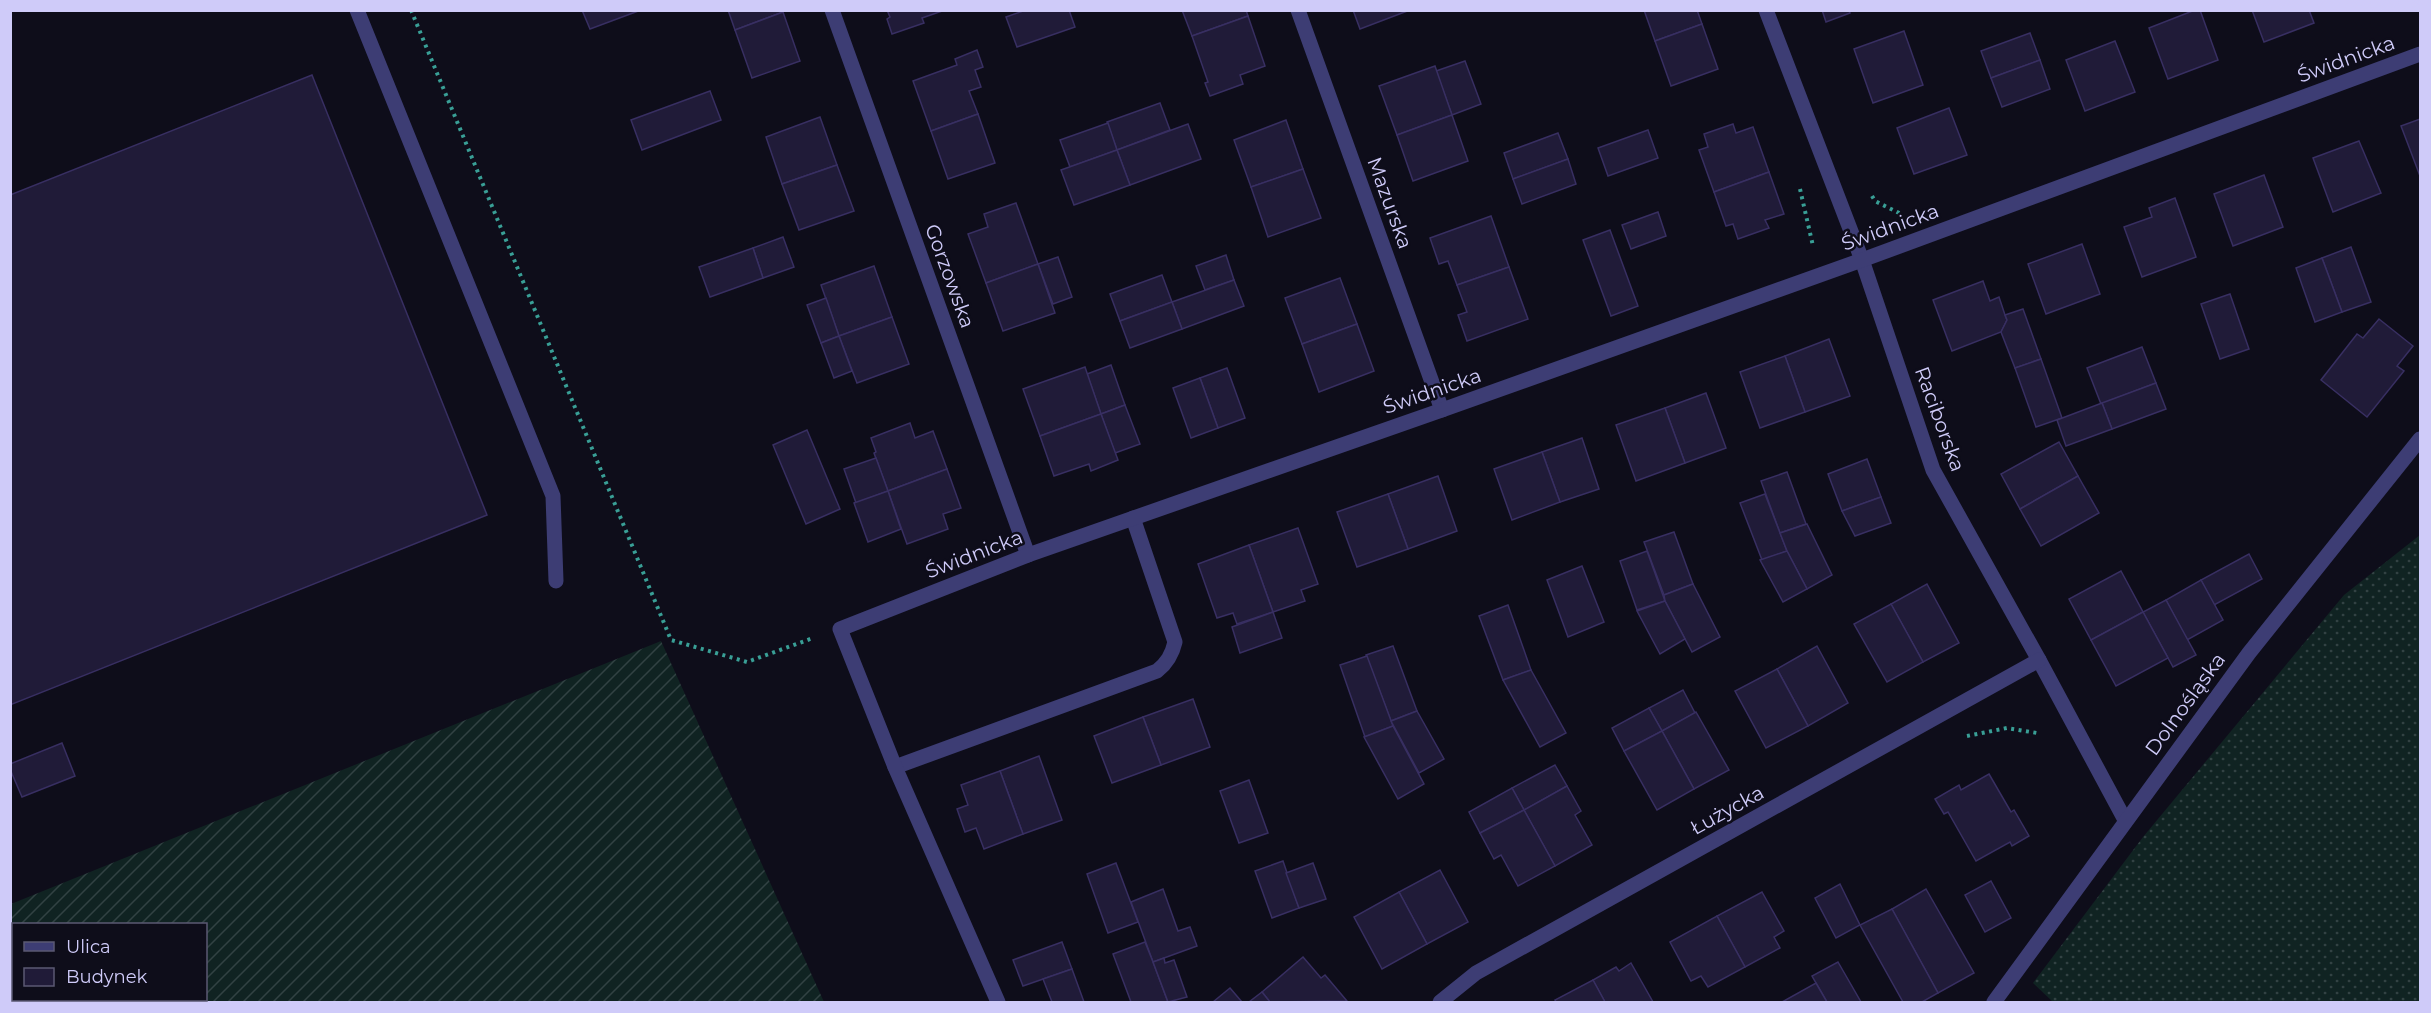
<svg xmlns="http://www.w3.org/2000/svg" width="2431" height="1013" viewBox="0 0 2431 1013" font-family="Montserrat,sans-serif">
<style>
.grass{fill:url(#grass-dots)}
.garden{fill:url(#garden-furrows);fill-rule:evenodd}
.building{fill:#201b38;stroke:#382f62;stroke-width:1.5}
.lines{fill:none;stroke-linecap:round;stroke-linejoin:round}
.path{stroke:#399f96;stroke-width:4;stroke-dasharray:3 4.5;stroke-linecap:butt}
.minor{stroke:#3d3d74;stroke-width:15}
.labels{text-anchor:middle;stroke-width:5;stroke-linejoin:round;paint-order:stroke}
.street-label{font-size:20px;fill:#cfcbf9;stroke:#0e0d1a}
</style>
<defs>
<pattern id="grass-dots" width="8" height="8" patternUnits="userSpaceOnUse" patternTransform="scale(1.5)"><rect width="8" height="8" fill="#102322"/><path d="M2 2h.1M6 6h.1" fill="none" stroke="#324243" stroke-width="1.8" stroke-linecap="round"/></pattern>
<pattern id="garden-furrows" width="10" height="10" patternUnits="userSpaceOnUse" patternTransform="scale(1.5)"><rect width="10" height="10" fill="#102322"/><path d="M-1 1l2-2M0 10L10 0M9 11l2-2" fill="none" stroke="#324243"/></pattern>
</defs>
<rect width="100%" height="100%" fill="#0e0d1a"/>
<polygon class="grass" points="2420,535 2420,1002 2053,1002 2033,983 2143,837 2344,595"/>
<path class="garden" d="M 661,641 L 824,1002 L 11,1002 L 11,904 ZM 14,924 L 206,924 L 206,1000 L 14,1000 Z"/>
<g class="building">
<polygon points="582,10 641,10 590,29"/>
<polygon points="728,10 782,10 783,12 735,30"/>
<polygon points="887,10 945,10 922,18 924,23 892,34 887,19 890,17"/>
<polygon points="1026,10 1069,10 1075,27 1017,47 1006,17"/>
<polygon points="1182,10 1246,10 1248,16 1192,36"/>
<polygon points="1353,10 1410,10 1360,29"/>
<polygon points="1644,10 1697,10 1702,24 1655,41"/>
<polygon points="1822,10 1849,10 1850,13 1826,22"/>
<polygon points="2195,10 2200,10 2218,60 2168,79 2149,28"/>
<polygon points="2252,10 2309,10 2314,23 2264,42"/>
<polygon points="783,12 800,61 752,78 735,30"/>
<polygon points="1248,16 1265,66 1240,75 1243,84 1210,96 1205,83 1208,82 1192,36"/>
<polygon points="1702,24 1718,69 1671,86 1655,41"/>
<polygon points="1904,31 1923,85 1873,103 1854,49"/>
<polygon points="2030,33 2040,60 1991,78 1981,51"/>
<polygon points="2115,41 2135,92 2085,111 2066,60"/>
<polygon points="977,50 983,67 975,70 981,87 969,91 978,114 931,131 913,81 957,65 955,59"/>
<polygon points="2040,60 2050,89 2002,107 1991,78"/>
<polygon points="1465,61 1481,104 1452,115 1436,71"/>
<polygon points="1435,66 1452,115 1397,135 1379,86"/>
<polygon points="312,75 487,515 10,705 10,195"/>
<polygon points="710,91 721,120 642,150 631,120"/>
<polygon points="1160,103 1170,130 1117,150 1107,122"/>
<polygon points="1949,108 1967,155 1914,174 1897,128"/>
<polygon points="978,114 995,163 948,179 931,131"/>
<polygon points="1452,115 1468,161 1413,181 1397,135"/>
<polygon points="820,117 837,165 782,184 766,137"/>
<polygon points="2420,119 2420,176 2401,126"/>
<polygon points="1286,120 1303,169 1251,187 1234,140"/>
<polygon points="1108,123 1117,150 1070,167 1060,140"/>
<polygon points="1188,124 1201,159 1130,185 1117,150"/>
<polygon points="1733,124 1736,133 1753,127 1769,172 1714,192 1699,150 1708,147 1704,134"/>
<polygon points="1648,130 1658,158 1608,176 1598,148"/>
<polygon points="1558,133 1568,159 1513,179 1504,153"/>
<polygon points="2359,141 2381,193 2333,212 2313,158"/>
<polygon points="1117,150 1130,185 1074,205 1061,170"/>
<polygon points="1568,159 1576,184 1522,204 1513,179"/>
<polygon points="837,165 854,211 799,230 782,184"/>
<polygon points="1303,169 1321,218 1268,237 1251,187"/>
<polygon points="1769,172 1784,214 1765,220 1769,228 1738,239 1733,224 1726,226 1714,192"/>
<polygon points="2264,175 2283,227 2233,246 2214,194"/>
<polygon points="2175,198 2196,257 2142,277 2124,227 2152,217 2149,208"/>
<polygon points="1016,203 1038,264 986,283 968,234 988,227 984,214"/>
<polygon points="1658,212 1666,236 1631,249 1622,225"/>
<polygon points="1491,216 1509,267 1457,285 1448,261 1439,264 1430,238"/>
<polygon points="1610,230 1638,306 1611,316 1583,240"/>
<polygon points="783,237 794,267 763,278 753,248"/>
<polygon points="2082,244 2100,294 2046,314 2028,264"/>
<polygon points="2351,247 2371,302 2342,312 2322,258"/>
<polygon points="753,248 763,278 710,297 699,267"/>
<polygon points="1226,255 1234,280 1205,290 1196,266"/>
<polygon points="1058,257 1072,297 1053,304 1038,264"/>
<polygon points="2322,258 2342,312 2315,322 2296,268"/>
<polygon points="1038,264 1055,313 1003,331 986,283"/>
<polygon points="874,266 892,317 839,336 821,285"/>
<polygon points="1509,267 1528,319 1467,341 1458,315 1467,312 1457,285"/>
<polygon points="1162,275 1172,302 1120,321 1110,294"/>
<polygon points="1340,278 1357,324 1302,344 1285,298"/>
<polygon points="1234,280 1244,306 1182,329 1172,302"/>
<polygon points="1983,281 1990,301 1999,297 2005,315 2007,320 2001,332 1952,351 1933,300"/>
<polygon points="2230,294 2249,349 2220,359 2201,304"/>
<polygon points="826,298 839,336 821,343 807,305"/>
<polygon points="1172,302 1182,329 1130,348 1120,321"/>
<polygon points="2023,309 2041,359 2015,368 2001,332 2007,320 2005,315"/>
<polygon points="892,317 909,364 857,383 839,336"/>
<polygon points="2379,319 2413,346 2397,366 2404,371 2367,417 2321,380 2357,334 2363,338"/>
<polygon points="1357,324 1374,371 1319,392 1302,344"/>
<polygon points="839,336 852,371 834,378 821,343"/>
<polygon points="1829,339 1850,396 1805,412 1785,356"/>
<polygon points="2142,347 2156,383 2101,404 2087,368"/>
<polygon points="1785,356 1805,412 1760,428 1740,372"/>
<polygon points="2041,359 2062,418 2036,427 2015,368"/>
<polygon points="1111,365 1125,405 1101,414 1087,374"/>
<polygon points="1085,367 1101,414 1040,436 1023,389"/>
<polygon points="1227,368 1245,418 1218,428 1200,378"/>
<polygon points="1200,378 1218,428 1191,438 1173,388"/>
<polygon points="2156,383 2166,409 2112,429 2102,403"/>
<polygon points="1706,393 1726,448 1685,463 1665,408"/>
<polygon points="2102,403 2112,429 2066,446 2057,420"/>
<polygon points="1125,405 1140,444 1115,453 1101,414"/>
<polygon points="1665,408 1685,463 1636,481 1616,425"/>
<polygon points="1101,414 1118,460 1091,471 1089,464 1054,476 1040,436"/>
<polygon points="910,423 915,438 933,431 947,469 888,491 874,453 876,452 871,438"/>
<polygon points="807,430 840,509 806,524 773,445"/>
<polygon points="1582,438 1599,489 1560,502 1542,452"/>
<polygon points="2059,442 2078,476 2020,509 2001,474"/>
<polygon points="1542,452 1560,502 1512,520 1494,469"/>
<polygon points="876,458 888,491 856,503 844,469"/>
<polygon points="1867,459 1881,497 1842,511 1828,474"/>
<polygon points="947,469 961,508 943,514 948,529 907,544 888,491"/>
<polygon points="1787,472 1806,524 1780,533 1761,481"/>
<polygon points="1438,476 1457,531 1408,549 1388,494"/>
<polygon points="2078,476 2099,513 2041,546 2020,509"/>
<polygon points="888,491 901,529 868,542 854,503"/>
<polygon points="1388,494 1408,549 1357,567 1337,512"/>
<polygon points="1765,494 1787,551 1762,560 1740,503"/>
<polygon points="1881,497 1891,523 1855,536 1842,511"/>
<polygon points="1807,524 1832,575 1807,589 1787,551 1780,533"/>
<polygon points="1298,528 1318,584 1301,590 1305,601 1273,612 1249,545"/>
<polygon points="1674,532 1693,584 1664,595 1644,542"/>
<polygon points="1249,545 1273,612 1237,624 1233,613 1217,618 1198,564"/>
<polygon points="1647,551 1665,601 1637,610 1620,561"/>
<polygon points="1787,551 1807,589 1783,602 1760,560"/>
<polygon points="2249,554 2262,579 2214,605 2201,580"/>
<polygon points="1582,566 1604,622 1568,637 1547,580"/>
<polygon points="2121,571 2143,612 2091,640 2069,599"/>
<polygon points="2201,580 2223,620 2187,640 2166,600"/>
<polygon points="1693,584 1720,637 1692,652 1665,601 1664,595"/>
<polygon points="1927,584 1959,643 1923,662 1891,604"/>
<polygon points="2166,600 2196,655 2173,667 2143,612"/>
<polygon points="1665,601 1685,639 1660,654 1637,611"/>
<polygon points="1891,604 1923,662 1887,682 1854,624"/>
<polygon points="1508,605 1531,670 1503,680 1479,616"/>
<polygon points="1273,612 1282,638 1240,653 1232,627"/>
<polygon points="2143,612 2168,658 2116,686 2091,640"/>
<polygon points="1393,646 1417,711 1391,721 1366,655"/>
<polygon points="1817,646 1848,703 1808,726 1777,669"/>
<polygon points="1367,656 1393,726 1365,737 1340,665"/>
<polygon points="1777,669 1808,726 1766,748 1735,691"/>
<polygon points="1531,670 1566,733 1540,747 1503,680"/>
<polygon points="1683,690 1695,713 1662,731 1649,708"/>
<polygon points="1193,699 1210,747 1161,765 1143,717"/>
<polygon points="1649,708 1662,731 1624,751 1612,728"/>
<polygon points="1417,711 1444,759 1419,773 1391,721"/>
<polygon points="1696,712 1729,770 1694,789 1662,731"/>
<polygon points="1143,717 1161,765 1112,783 1094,736"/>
<polygon points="1393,726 1424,784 1398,799 1364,737"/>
<polygon points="1662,731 1694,789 1657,810 1624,751"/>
<polygon points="62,743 75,776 22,797 10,769 10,764"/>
<polygon points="1039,756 1062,820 1023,834 1000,771"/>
<polygon points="1555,765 1567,786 1524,810 1512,788"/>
<polygon points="1000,771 1023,834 984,849 976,828 965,832 957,809 968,805 961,785"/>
<polygon points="1989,774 2011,812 2014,810 2029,836 2012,846 2010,842 1976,861 1948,812 1944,814 1935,799 1959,785 1961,790"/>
<polygon points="1249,780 1268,833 1239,843 1220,791"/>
<polygon points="1567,786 1581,811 1575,815 1592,845 1555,866 1524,810"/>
<polygon points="1512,788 1524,810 1480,833 1469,812"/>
<polygon points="1524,810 1555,866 1518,886 1501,855 1494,859 1480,833"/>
<polygon points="1283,861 1299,908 1272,918 1255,871"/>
<polygon points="1116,863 1138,922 1108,933 1087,874"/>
<polygon points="1313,863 1326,899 1299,908 1286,873"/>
<polygon points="1440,870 1468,922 1427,944 1399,892"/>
<polygon points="1991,881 2011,918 1985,932 1965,895"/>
<polygon points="1840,884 1860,925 1836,938 1815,898"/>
<polygon points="1163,889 1178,931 1190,927 1197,946 1153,962 1131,902"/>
<polygon points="1926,889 1974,973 1938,993 1892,909"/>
<polygon points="1399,892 1427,944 1382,969 1354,917"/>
<polygon points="1762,892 1784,931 1774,937 1780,948 1745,967 1717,916"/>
<polygon points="1892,909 1938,993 1922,1002 1903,1002 1860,925"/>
<polygon points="1717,916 1745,967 1708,987 1701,976 1691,981 1670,942"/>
<polygon points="1062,942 1072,969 1023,986 1013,960"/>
<polygon points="1145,942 1153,962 1168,1002 1131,1002 1113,954"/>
<polygon points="1303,957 1321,978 1325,975 1347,1001 1270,1002 1262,992"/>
<polygon points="1164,958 1165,963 1174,960 1187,997 1168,1002 1153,962"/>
<polygon points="1838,962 1861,1002 1827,1002 1812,976"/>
<polygon points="1631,963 1653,1002 1605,1002 1593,980 1616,967 1619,971"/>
<polygon points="1072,969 1084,1002 1052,1002 1043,979"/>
<polygon points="1593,980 1605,1002 1556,1002 1555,1000"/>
<polygon points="1816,983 1827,1002 1782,1002"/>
<polygon points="1230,988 1242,1002 1213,1002"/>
<polygon points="1262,992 1270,1002 1249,1002"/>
</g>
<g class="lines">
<g class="path">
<polyline points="411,10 671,640 747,662 813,638"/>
<polyline points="1800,189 1813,246"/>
<polyline points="1872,196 1875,201 1901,214"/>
<polyline points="1967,736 2007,728 2037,733"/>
</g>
<g class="minor">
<polyline points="357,10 553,496 556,581"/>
<polyline points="832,10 1028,555"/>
<polyline points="1298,10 1442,410"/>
<polyline points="1766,10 1862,260 1933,470 2039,660 2125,820"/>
<path d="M 895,767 L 1157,671 C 1167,663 1172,655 1175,642 L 1133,518"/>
<polyline points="998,1002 895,767 840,629 1028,555 1442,410 1862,260 2420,54"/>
<polyline points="1440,1002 1476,973 2039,660"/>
<polyline points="1994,1002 2249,653 2420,439"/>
</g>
</g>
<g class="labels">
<g class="street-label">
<text transform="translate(2346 59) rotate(-20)" y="7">Świdnicka</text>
<text transform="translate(1390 203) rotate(70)" y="7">Mazurska</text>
<text transform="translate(1890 227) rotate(-20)" y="7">Świdnicka</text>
<text transform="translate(950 276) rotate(70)" y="7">Gorzowska</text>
<text transform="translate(1432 391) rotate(-19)" y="7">Świdnicka</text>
<text transform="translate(1940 419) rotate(70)" y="7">Raciborska</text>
<text transform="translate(974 554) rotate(-21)" y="7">Świdnicka</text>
<text transform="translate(2185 704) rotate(-54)" y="7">Dolnośląska</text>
<text transform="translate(1727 810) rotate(-29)" y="7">Łużycka</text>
</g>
</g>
<rect width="2431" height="1013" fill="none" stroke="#cfcbf9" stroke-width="24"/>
<rect x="12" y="923" width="195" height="78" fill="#0e0d1a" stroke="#5b5973" stroke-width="1.5"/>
<rect x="24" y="942" width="30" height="9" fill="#3d3d74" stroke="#5b5973" stroke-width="1.5"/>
<text x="66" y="953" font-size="18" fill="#cfcbf9">Ulica</text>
<rect x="24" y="968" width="30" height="18" fill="#201b38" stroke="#5b5973" stroke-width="1.5"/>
<text x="66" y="983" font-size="18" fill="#cfcbf9">Budynek</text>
</svg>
